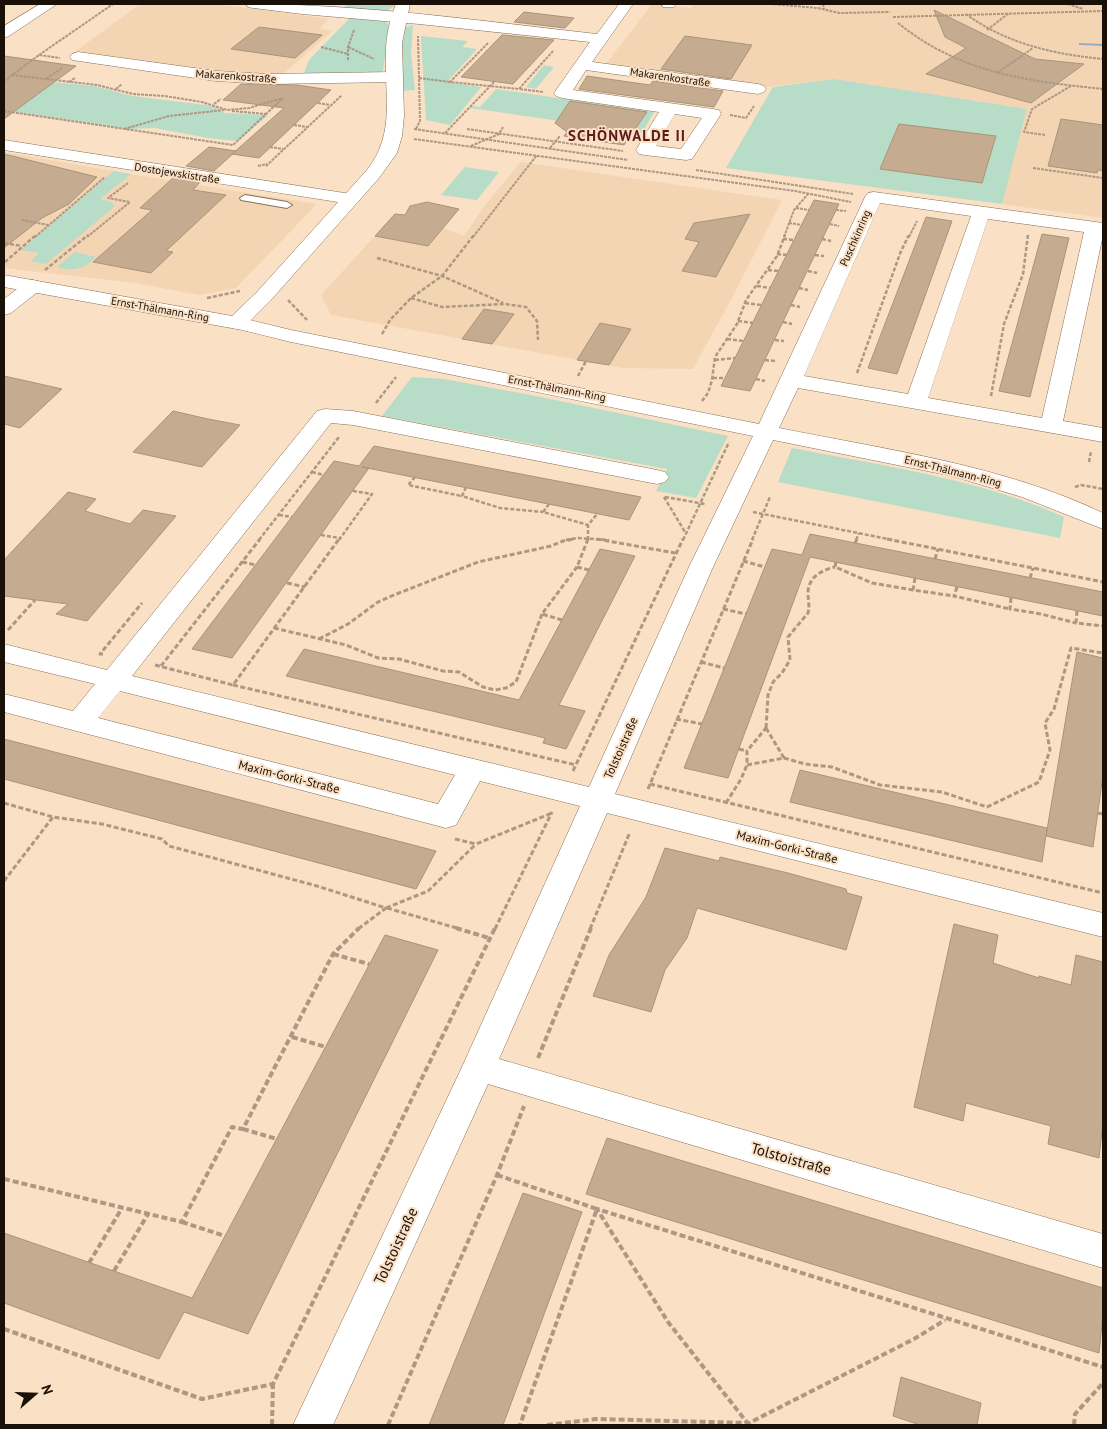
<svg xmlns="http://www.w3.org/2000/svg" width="1107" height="1429" viewBox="0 0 1107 1429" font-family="'PT Sans',sans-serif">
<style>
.built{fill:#f4d5b3}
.green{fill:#b7dcc7}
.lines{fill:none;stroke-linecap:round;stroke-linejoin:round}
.stream{fill:#92abc9;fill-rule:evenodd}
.building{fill:#c5ac91;stroke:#ab9379}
.service-casing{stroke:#877057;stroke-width:2}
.minor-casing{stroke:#877057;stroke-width:1}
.tertiary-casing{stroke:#877057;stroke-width:1}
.path-far3{stroke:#ac9883;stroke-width:2;stroke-dasharray:3 1;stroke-linecap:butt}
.path-far2{stroke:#ac9883;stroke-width:2.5;stroke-dasharray:4 2;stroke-linecap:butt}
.path-far1{stroke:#ac9883;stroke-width:3;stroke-dasharray:5 2.5;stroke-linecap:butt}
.path{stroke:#ac9883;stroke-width:4;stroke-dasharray:6 3;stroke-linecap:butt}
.service{fill:#fff;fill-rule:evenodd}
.minor{fill:#fff;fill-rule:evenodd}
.tertiary{fill:#fff;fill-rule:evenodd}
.labels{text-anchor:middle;stroke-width:4;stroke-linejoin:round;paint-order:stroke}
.far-street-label{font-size:11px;fill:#191007;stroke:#fae0c4}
.street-label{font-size:12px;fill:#191007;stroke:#fae0c4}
.far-district-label{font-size:15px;font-weight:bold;letter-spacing:1px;fill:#5f1b1b;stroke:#fae0c4}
.near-street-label{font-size:15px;fill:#191007;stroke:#fae0c4}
</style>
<rect width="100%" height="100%" fill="#fae0c4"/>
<g class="built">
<polygon points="140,4 216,4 329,19 319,29 332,31 282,75 220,72 76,51"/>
<polygon points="652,4 691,8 694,4 756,4 819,9 818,4 1103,4 1103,218 1002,204 1027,109 834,79 756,88 605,65"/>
<polygon points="4,152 131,174 317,204 236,288 199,295 135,283 4,268"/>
<polygon points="521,162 782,200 734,294 693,369 623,368 331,315 321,295 395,214 414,217 464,236 485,205"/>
</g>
<g class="green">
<polygon points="348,4 397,5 385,11 343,8"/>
<path d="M 359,16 C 369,17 384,15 389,26 L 383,71 L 375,74 L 303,75 L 309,60 L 350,18 Z"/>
<polygon points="413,25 411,54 415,90 403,91 402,39 404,28"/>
<polygon points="421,36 468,41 462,47 477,49 447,82 481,87 450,125 426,120"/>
<polygon points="544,65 554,67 536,89 526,87"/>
<polygon points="10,78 94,86 132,96 214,106 225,113 268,115 238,141 208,138 155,128 129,129 4,110 4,82"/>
<polygon points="834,79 1027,109 1002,204 726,168 773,87"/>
<polygon points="496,89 654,112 642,133 470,108 472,106 480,107"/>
<polygon points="465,167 499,172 477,200 441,195"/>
<polygon points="114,171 131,174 100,199 111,202 115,206 46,264 31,261 39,253 21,250"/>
<path d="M 75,252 L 96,257 C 84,269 76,271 59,268 L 59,265 Z"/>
<polygon points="412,377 444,379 536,396 728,436 696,498 656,491 667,469 382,416"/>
<path d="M 792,448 C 879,465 983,480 1064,517 L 1060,538 L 778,482 Z"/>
</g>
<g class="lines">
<polygon class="stream" points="1079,43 1103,44 1103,46 1081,45 1079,45"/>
</g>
<g class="building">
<polygon points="934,10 1035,59 1084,64 1031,103 926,74 966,48 945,37"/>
<polygon points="524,12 574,18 565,28 514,22"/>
<polygon points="259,27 322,35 295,58 231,49"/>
<polygon points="502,35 554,40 513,84 461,77"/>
<polygon points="685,36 752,45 731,79 661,69"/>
<polygon points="4,56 76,66 4,119"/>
<polygon points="587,76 650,85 653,81 723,91 714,107 579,89"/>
<polygon points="241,84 297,85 331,90 259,158 232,154 284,108 223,100"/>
<polygon points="570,101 647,112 624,145 564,136 567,132 555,123"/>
<polygon points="1061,119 1103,125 1103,171 1098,170 1097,173 1048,166"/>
<polygon points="899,124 996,136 982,183 880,169"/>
<polygon points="209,147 236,151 214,171 186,166"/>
<polygon points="4,154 97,177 69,204 42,218 4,248"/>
<polygon points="173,178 200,182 193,190 226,195 166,251 173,252 151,273 93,262 152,210 140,208"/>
<polygon points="814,200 839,204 750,391 721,386"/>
<polygon points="427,202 459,209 428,246 375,236 395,214 405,215 410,206"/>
<polygon points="750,214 716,277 682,271 699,242 685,239 694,223"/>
<polygon points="926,217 952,221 897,374 868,368"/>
<polygon points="1042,234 1069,238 1030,397 999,391"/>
<polygon points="484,309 514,314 492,344 462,339"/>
<polygon points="600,323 631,329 609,365 577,360"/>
<polygon points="4,376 31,382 62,389 20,428 4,424"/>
<polygon points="173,411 208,419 240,425 202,467 133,452"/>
<polygon points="374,446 641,497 629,520 362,467 369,468 232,658 192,649 334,461 359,466"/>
<polygon points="68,492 96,499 85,511 130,524 143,510 176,516 87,621 56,614 68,604 4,596 4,560"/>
<polygon points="810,534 1103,592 1103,616 810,557 728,778 684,768 772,549 802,555"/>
<polygon points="600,549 635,556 559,705 585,711 566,749 543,743 545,738 286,676 304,649 519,700"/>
<polygon points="1077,652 1103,658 1103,775 1093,847 1046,836"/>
<polygon points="4,739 202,790 436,851 416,889 4,779"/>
<polygon points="800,770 1047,828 1042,862 790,802"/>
<polygon points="665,848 719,861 720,857 788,873 846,889 847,893 862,897 846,950 697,908 687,938 665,970 651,1012 593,996 609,955 646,897"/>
<polygon points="954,924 998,935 993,963 1039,978 1039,976 1071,985 1076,955 1103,962 1103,1122 1099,1158 1048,1144 1051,1126 966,1103 963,1121 914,1107"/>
<polygon points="385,935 438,950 248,1334 184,1312 159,1359 4,1303 4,1233 192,1298"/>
<polygon points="607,1138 1103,1288 1103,1314 1099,1353 586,1194"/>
<polygon points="523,1193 582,1212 503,1425 429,1425"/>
<polygon points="901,1377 981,1403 977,1425 920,1425 893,1416"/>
</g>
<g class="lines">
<defs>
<polygon id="service" points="245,195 287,202 292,205 287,208 241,200 240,198"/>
<g id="minor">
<polygon points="40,4 57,4 9,36 4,38 4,26"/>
<path d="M 246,4 C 363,4 480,21 597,34 L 619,4 L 633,4 L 592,62 L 758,84 L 764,86 L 766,89 L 764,92 L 758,94 L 586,70 L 573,90 L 713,109 L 719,110 L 721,114 L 692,159 L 686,160 L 645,155 L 639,154 L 636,150 L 659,112 L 562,98 L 556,96 L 554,93 L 590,42 L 419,24 L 302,14 L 253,8 L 248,7 ZM 675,114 L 702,118 L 681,149 L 656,146 Z"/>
<polygon points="661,4 676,4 674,7 663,7"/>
<polygon points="78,52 216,71 269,74 394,72 400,74 402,77 400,80 394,82 269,84 216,81 72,60 70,57 72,54"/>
<polygon points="4,140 351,194 357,195 360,199 357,203 351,204 4,150"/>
<path d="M 874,192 L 1103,223 L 1103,235 L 1063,421 L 1103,428 L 1103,442 L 798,388 L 779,428 C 888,450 1002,465 1103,513 L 1103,529 L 1022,497 L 952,476 L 773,440 L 713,567 L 615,794 L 1103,913 L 1103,937 L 607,813 L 499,1059 L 1103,1234 L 1103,1268 L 488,1084 L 333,1425 L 293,1425 L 462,1067 L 580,806 L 480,781 L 456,825 L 446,828 L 4,712 L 4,694 L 73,711 L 95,684 L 4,662 L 4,644 L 107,670 L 317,411 L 325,409 L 353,411 L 657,470 L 665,472 L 669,477 L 665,482 L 657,484 L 353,425 L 331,423 L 132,676 L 589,787 L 689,567 L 753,436 L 291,342 L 230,327 L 227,323 L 230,319 L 237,317 L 291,330 L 759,424 L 865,197 L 868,193 ZM 880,203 L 971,216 L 908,394 L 804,376 ZM 988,219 L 1084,232 L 1042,418 L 928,398 ZM 120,691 L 455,775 L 438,804 L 98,718 Z"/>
<polygon points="33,280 40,282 43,286 40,290 11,313 4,315 4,299 26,282"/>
</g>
<path id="tertiary" d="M 396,4 L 410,4 L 402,43 L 404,116 L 402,136 L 397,153 L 379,178 L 271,300 L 244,327 L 237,329 L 4,287 L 4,275 L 232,316 L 257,292 L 367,170 C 396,133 384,96 386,52 C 386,36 390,19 396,4 Z"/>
</defs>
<use href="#service" class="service-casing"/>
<use href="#minor" class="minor-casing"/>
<use href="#tertiary" class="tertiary-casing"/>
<g class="path-far3">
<polyline points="770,4 818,8 839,13 890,12"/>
<polyline points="823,4 824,9"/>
<polyline points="1068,4 1083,9"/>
<path d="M 966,14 C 1007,44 1053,54 1103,59"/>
<polyline points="893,17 1103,11"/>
<path d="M 898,23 C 960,73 1026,81 1103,89"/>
<polyline points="987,30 1009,13"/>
<polyline points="488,43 450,82 519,89 553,51"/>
<polyline points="321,47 348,54"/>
<polyline points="348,47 374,59"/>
<polyline points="39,55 113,4"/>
<polyline points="348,60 348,47 354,30"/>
<polyline points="62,68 46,79 97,85 133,94 165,96 202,102 227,110 249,108 283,98"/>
<polyline points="997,73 1033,48"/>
<polyline points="12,75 46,79"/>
<polyline points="419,78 450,82"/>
<polyline points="4,81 39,55 60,58"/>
<polyline points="69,82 75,78"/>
<polyline points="116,89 122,84"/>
<polyline points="520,89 543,92"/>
<polyline points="318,103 330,105"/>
<polyline points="214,104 221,99"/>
<polyline points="4,111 233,145 282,99"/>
<polyline points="232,111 266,114"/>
<polyline points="730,115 746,118 754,106"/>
<polyline points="294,125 307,127"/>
<polyline points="124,129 169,116 224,110"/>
<polyline points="414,129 628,160"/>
<polyline points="416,129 420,121 418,36"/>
<polyline points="467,129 623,151"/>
<polyline points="445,133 494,82"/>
<polyline points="1045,135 1024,132 1032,109 1071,86"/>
<polyline points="414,139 795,191 851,202"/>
<polyline points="471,146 499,134 503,127"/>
<polyline points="270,147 283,149"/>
<polyline points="550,148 560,136"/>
<polyline points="258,166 267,164"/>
<polyline points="266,166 342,95"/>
<polyline points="1033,168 1103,178"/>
<polyline points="696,170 853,194"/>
<polyline points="796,208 809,210"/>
<polyline points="836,210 846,211"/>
<polyline points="22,220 48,225"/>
<polyline points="789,223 802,225"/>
<polyline points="830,224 839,226"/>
<polyline points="35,237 105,177"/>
<polyline points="87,237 130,202 108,198 128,183"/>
<polyline points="473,237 537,155"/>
<polyline points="784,237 794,210 808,194"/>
<polyline points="909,237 917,221"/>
</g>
<g class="path-far2">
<polyline points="783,239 794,240"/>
<polyline points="822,239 831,241"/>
<polyline points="4,243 22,246"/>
<polyline points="777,254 787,255"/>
<polyline points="815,255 824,256"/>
<polyline points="377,258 442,276 503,303"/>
<polyline points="5,262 36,235"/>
<polyline points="45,270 88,235"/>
<polyline points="768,270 778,271"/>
<polyline points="808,271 817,273"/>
<polyline points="757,286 770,288"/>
<polyline points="799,288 808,290"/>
<polyline points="207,298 240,291"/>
<polyline points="411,298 442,307 505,304 526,307 537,321 538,340"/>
<polyline points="288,300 307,320"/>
<polyline points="745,303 762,305"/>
<polyline points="791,305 800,307"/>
<polyline points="738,321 753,323"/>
<polyline points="783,322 792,324"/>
<polyline points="382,334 390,320 411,298 442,276 474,235"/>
<polyline points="727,339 744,341"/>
<polyline points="775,340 784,341"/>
<polyline points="715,360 735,358"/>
<polyline points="765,360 775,361"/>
<polyline points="857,373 901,251 909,235"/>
<polyline points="578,376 586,361"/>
<polyline points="713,378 725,378"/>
<polyline points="756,379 765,381"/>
<polyline points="991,396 1004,324 1023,274 1028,235"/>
<polyline points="702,401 708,393 712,380 715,357 737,324 746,300 777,256 785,235"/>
<polyline points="376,403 396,377"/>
<polyline points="1089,462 1091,451"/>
<polyline points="312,472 324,475"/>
<polyline points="415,477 408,485 462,496"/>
<polyline points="466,487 462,496 500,508 543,512"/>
<polyline points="1075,487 1081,485 1103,489"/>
<polyline points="664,497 685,532"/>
<polyline points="665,497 705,504"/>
<polyline points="549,504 543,512 588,525"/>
<polyline points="753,512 893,540"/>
<polyline points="279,515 292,517"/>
<polyline points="321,535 340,538"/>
<polyline points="259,540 339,437"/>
<polyline points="339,540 372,494 353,491"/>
<polyline points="566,540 577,538 609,540"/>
<polyline points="588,540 588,525 598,513"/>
<polyline points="683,540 729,442"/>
<polyline points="752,540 770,497"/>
<polyline points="856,540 859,533"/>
</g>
<g class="path-far1">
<polyline points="588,539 577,567 589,570"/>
<polyline points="597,539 675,553"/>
<polyline points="887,539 1103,582"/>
<polyline points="855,543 857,539"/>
<polyline points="935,559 938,549"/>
<polyline points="743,561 765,567"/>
<polyline points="242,562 256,565"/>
<polyline points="836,562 835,567 872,583 913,590"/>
<polyline points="915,578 913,590 954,596"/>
<polyline points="1030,578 1033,568"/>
<polyline points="287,583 305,587"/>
<polyline points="957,587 954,596 1010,609"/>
<polyline points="1011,598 1010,609 1041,614 1076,623"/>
<polyline points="723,609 746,614"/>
<polyline points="1077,611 1076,623 1103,626"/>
<polyline points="562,620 542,614 577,567"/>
<polyline points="274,628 346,645 378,658 399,659 443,671 459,672 483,687 495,690 506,688 516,682 542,614"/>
<polyline points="8,630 35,600"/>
<polyline points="319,639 348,624 378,602 394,595 478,562 551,546 563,541 574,539"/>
<polyline points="103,654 100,654 142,603"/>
<polyline points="701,662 724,668"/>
<polyline points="155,665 233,685 339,539"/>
<polyline points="161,666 260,539"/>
<polyline points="233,685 576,765"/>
<polyline points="676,719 702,724"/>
<polygon points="766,728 784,758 747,765 747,751"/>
<path d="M 766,728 L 768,695 L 773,682 L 782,673 L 790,660 L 788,637 L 808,613 C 810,606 808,600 808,593 C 808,577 822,570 835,567"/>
<polyline points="739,749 747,751"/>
<polyline points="784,758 805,764 832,767 880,785 942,792 987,807 1039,782 1050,750 1045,723 1054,709 1071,648 1103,653"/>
<polyline points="573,771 683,539"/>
<polyline points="650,784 1103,893"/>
<polyline points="648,789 753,539"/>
<polyline points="4,803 53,817 102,824 162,839 169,846 317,886 386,908 358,929"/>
<polyline points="726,803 741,779 747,765"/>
<polyline points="1098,813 1103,814"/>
<polyline points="455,839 476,844 552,813"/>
<polyline points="4,881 53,817"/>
<polyline points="386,908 428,891 475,845"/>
<polyline points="387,908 460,929"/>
<polyline points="495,929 552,812"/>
<polyline points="590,929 630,832"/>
</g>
<g class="path">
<polyline points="456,928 489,938"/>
<polyline points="333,954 369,964"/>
<polyline points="292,1037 326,1047"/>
<polyline points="538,1058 591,928"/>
<polyline points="243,1129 277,1139"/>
<polyline points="497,1175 597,1209 520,1425"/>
<polyline points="4,1179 182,1222 232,1127 243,1129 333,954 359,928"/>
<polyline points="182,1222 225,1236"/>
<polyline points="89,1263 122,1208"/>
<polyline points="114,1271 148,1214"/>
<polyline points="4,1329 202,1399 273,1384 495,928"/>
<polyline points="272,1425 273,1384"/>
<polyline points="388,1425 497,1175 524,1106"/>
<polyline points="547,1425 596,1419 749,1423 914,1339 945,1320"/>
<polyline points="749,1425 668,1322 597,1209 1103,1367"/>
<polyline points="1074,1425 1075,1414 1103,1383"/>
</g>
<use href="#service" class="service"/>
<use href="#minor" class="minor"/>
<use href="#tertiary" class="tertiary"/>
</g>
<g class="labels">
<g class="far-street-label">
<text transform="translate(236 76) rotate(4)" y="4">Makarenkostraße</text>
<text transform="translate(670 77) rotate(8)" y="4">Makarenkostraße</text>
<text transform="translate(177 173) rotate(9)" y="4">Dostojewskistraße</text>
<text transform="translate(855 238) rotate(-66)" y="4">Puschkinring</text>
<text transform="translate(160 309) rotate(10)" y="4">Ernst-Thälmann-Ring</text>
<text transform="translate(557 388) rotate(11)" y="4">Ernst-Thälmann-Ring</text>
<text transform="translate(953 471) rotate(14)" y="4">Ernst-Thälmann-Ring</text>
</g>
<g class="street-label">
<text transform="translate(621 748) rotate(-66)" y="4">Tolstoistraße</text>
<text transform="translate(289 777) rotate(14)" y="4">Maxim-Gorki-Straße</text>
<text transform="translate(787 847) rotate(14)" y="4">Maxim-Gorki-Straße</text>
</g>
<g class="far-district-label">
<text x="627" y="141">SCHÖNWALDE II</text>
</g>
<g class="near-street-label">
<text transform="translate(791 1159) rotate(16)" y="5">Tolstoistraße</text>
<text transform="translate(396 1246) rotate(-65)" y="5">Tolstoistraße</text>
</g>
</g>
<rect width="1107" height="1429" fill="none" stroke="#191007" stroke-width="10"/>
<g transform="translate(35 1394) rotate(70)" stroke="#fae0c4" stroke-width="4" paint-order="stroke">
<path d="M0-4L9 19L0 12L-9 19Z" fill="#191007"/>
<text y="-8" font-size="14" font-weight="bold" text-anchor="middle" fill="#191007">N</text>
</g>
</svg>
